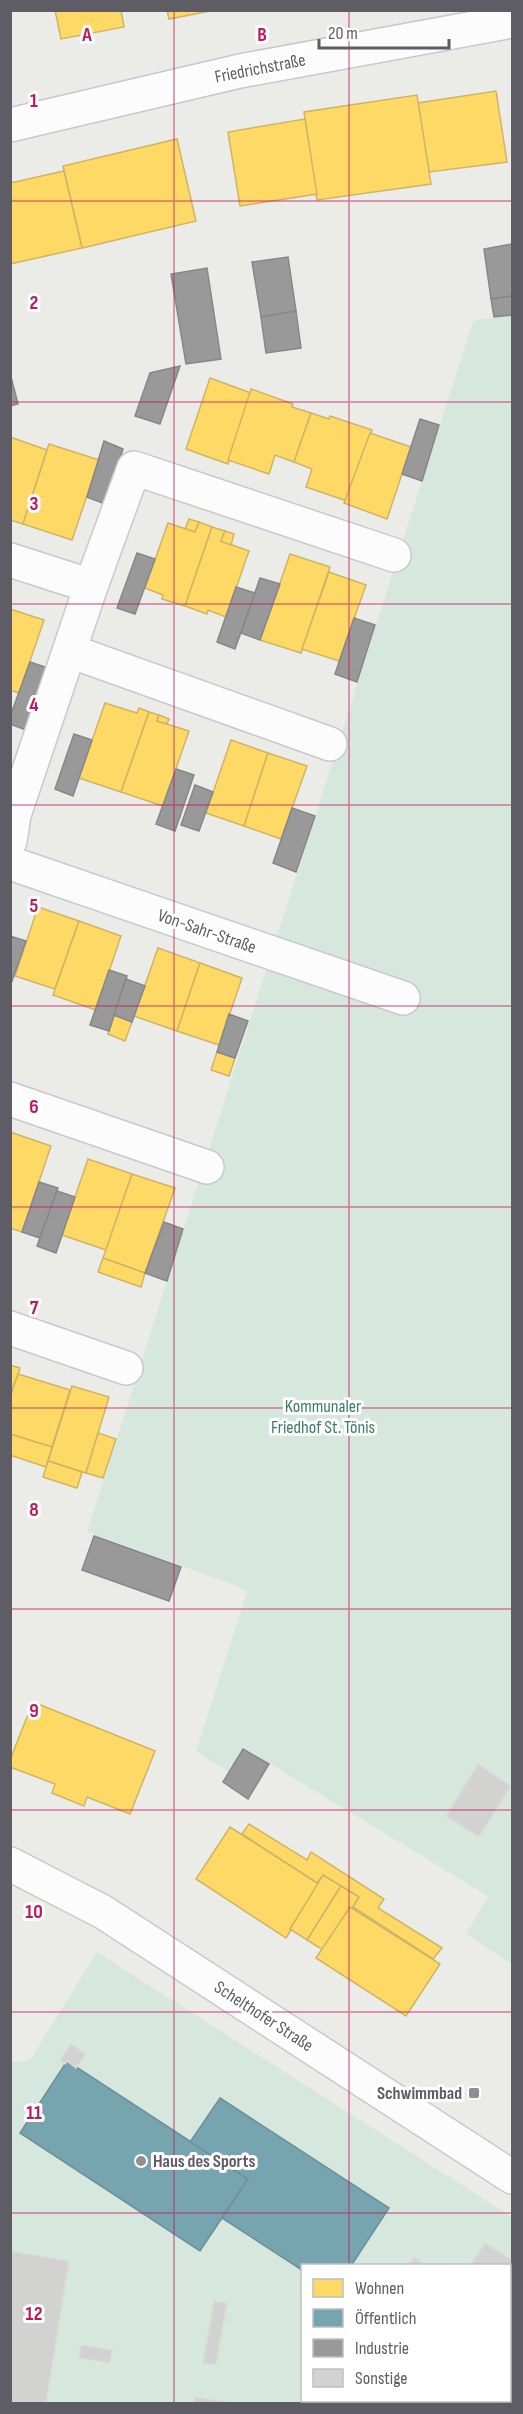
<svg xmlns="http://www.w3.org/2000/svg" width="523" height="2414" viewBox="0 0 523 2414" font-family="'Sofia Sans Condensed',sans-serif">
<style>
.green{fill:#d6e8de;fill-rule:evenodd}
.homes{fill:#ffd966;stroke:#cfb466;stroke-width:1.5}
.public{fill:#76a5af;stroke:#6f8f99;stroke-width:1.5}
.industry{fill:#999;stroke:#878789;stroke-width:1.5}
.building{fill:#d2d3d1;stroke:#dadcd7;stroke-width:1.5}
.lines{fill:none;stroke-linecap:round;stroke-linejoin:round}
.minor-casing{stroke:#c9c9ca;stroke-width:36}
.minor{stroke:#fcfcfc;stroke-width:33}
.grid{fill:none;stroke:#c2185b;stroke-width:1.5;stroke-opacity:0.55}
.poi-dot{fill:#8f8f93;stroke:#fff;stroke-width:2}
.labels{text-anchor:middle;stroke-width:6;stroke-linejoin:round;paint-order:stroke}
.street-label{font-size:18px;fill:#5e5d65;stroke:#fff}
.park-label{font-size:18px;fill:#3b7e63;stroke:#fff}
.poi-label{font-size:18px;font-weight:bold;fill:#5e5d65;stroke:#fff;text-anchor:end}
.grid-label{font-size:20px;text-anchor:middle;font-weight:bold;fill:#c2185b;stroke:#fff;stroke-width:6;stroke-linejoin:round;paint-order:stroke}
</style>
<rect width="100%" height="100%" fill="#ebece8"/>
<g class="green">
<polygon points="512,315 512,1964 466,1934 488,1896 244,1748 228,1772 196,1751 247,1592 229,1583 87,1532 473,321"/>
<path d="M 97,1952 L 512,2217 L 512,2403 L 11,2403 L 10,2063 L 30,2060 ZM 302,2266 L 510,2266 L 510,2400 L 302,2400 Z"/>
</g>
<g class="homes">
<polygon points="55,10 121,10 124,27 61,39"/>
<polygon points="167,10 215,10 169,19"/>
<polygon points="496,91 507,162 429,172 418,103"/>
<polygon points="417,95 431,184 317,200 304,112"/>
<polygon points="305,119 317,194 240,206 228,132"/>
<polygon points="177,139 196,221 82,248 63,166"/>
<polygon points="64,171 82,248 10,264 10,183"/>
<polygon points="210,378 251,393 228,464 186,449"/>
<polygon points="251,389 293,404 292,407 311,413 294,462 275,455 269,474 228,460"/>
<polygon points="311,413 329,419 330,416 372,430 347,501 306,487 312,469 294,462"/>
<polygon points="370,433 411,447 387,519 344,503"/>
<polygon points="10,437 47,450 23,524 10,520"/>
<polygon points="49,444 99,460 72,540 23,524"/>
<polygon points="189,519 199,522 195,532 185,529"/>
<polygon points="199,522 212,527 185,606 162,599 163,595 145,588 168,523 195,532"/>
<polygon points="212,527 225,531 221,541 249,551 226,617 208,610 207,614 185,606"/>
<polygon points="225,531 234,534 231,545 221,541"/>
<polygon points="290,554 330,567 301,653 260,640"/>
<polygon points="329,572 366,585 339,661 302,649"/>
<polygon points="10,609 44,620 19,693 10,690"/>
<polygon points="105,703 137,713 139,708 149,712 121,792 79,778"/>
<polygon points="149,712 159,715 157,721 189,731 163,806 121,792"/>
<polygon points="159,715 169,719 167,724 157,721"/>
<polygon points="231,740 268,753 244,826 206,813"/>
<polygon points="268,753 307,766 281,839 244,826"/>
<polygon points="38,907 79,921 55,989 15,976"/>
<polygon points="79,921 121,936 96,1010 53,995"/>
<polygon points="158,948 200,963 177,1031 134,1016"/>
<polygon points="200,963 242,978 219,1045 177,1031"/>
<polygon points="114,1015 132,1022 125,1041 108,1034"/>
<polygon points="217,1052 235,1058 229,1076 211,1070"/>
<polygon points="10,1132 51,1146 22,1232 10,1228"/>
<polygon points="88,1159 132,1174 106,1250 62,1235"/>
<polygon points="132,1174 175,1188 145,1273 103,1258"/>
<polygon points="103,1258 145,1273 141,1287 98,1272"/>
<polygon points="10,1365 20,1368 10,1397"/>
<polygon points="18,1374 70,1390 52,1447 10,1434 10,1397"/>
<polygon points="72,1386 109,1397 86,1473 48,1461"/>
<polygon points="98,1433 116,1439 103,1478 86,1473"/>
<polygon points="10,1434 52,1447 46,1467 10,1455"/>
<polygon points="48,1461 82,1472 77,1488 43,1477"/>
<polygon points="33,1702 155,1751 130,1814 87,1797 84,1806 52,1793 55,1784 10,1767 10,1760"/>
<polygon points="249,1824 307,1860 311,1852 384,1899 378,1908 442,1948 433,1959 353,1907 359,1897 323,1875 317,1883 242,1834"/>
<polygon points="230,1827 317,1883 318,1886 290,1929 291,1930 286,1938 196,1879"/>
<polygon points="323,1875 341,1886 307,1940 290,1929"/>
<polygon points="341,1886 359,1897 352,1908 350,1907 323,1950 307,1940"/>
<polygon points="350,1907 440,1964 406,2016 316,1958"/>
</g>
<g class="public">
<polygon points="67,2061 248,2179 200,2251 20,2133"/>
<polygon points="220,2098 389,2208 351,2266 302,2266 302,2270 222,2218 248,2179 190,2142"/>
</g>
<g class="industry">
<polygon points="512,244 512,296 491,299 484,249"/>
<polygon points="288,257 296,311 261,317 252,262"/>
<polygon points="207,268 221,359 186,364 171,274"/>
<polygon points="512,296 512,315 494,317 491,299"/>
<polygon points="296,311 301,348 266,353 261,317"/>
<polygon points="180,366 160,424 135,416 150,373"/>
<polygon points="10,373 18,404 10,406"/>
<polygon points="420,419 439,425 422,481 402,474"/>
<polygon points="104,441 123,449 105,504 87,497"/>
<polygon points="137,553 155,559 135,614 117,608"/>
<polygon points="260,578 280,584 260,640 241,633"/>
<polygon points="236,587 255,593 235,649 217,642"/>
<polygon points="354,618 375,625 357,682 335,674"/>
<polygon points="30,662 48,668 26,730 10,724 10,717"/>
<polygon points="74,734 92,740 73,796 55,789"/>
<polygon points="176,769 194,775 175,831 156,824"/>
<polygon points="195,785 213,792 199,831 181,825"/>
<polygon points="292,808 315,816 296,872 273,863"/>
<polygon points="10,936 26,941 11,984 10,984"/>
<polygon points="109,970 127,976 109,1031 90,1025"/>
<polygon points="126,979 145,986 132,1022 114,1015"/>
<polygon points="229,1014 248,1021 235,1058 217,1052"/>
<polygon points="39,1182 58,1188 40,1238 22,1232"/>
<polygon points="57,1191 75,1197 56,1253 37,1246"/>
<polygon points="164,1222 183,1229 167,1281 145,1273"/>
<polygon points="94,1536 181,1567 169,1601 82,1570"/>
<polygon points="243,1749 269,1764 248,1799 223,1782"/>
</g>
<g class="building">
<polygon points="478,1764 511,1786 479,1837 446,1816"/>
<polygon points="71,2044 86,2054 76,2068 67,2061 65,2064 60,2060"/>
<polygon points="485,2243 512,2260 512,2396 508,2404 430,2404 426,2400 510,2400 510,2266 470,2266"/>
<polygon points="10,2251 69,2261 46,2404 10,2404"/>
<polygon points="414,2257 426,2266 408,2266"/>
<polygon points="214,2301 227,2303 216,2365 203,2363"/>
<polygon points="81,2345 112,2350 110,2363 79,2358"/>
<polygon points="195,2397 238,2404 194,2404"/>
</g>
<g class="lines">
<defs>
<g id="minor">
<polyline points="10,125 240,71 512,21"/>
<polyline points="10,560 91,586"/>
<polyline points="70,651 330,744"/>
<polyline points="10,841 14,815 91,586 134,468 394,555"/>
<polyline points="10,863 403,998"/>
<polyline points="10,1099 207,1167"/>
<polyline points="10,1328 126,1368"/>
<polyline points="10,1864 103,1912 512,2177"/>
</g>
</defs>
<use href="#minor" class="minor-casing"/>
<use href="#minor" class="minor"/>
</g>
<path class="grid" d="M 174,10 L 174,2404M 349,10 L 349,2266M 10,201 L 512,201M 10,402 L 512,402M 10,604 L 512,604M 10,805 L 512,805M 10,1006 L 512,1006M 10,1207 L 512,1207M 10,1408 L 512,1408M 10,1609 L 512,1609M 10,1810 L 512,1810M 10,2012 L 512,2012M 10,2213 L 512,2213M 349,2400 L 349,2404"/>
<g class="poi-dot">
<rect x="468" y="2087" width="12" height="12" rx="3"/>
<circle cx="141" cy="2161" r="6"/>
</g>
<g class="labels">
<g class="street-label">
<text transform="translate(260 68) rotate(-11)" y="6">Friedrichstraße</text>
<text transform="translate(207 931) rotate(19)" y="6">Von-Sahr-Straße</text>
<text transform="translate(264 2016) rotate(33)" y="6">Schelthofer Straße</text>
</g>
<g class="park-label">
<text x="323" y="1412">Kommunaler<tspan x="323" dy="21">Friedhof St. Tönis</tspan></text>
</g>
<g class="poi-label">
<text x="462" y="2099">Schwimmbad</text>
<text x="153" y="2167" text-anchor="start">Haus des Sports</text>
</g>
</g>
<g class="grid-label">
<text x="87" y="41">A</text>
<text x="262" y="41">B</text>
<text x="34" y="107">1</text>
<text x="34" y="309">2</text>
<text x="34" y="510">3</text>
<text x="34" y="711">4</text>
<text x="34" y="912">5</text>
<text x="34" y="1113">6</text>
<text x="34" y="1314">7</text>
<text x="34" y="1516">8</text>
<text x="34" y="1717">9</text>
<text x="34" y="1918">10</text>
<text x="34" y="2119">11</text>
<text x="34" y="2320">12</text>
</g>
<rect width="523" height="2414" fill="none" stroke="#5e5d65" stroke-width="24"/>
<rect x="301" y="2264" width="210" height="138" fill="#ffffff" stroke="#bfbec1" stroke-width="1.5"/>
<rect x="313" y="2279" width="30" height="18" fill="#ffd966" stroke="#bfbec1" stroke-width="1.5"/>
<text x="355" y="2294" font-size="18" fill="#5e5d65">Wohnen</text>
<rect x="313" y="2309" width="30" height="18" fill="#76a5af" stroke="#bfbec1" stroke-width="1.5"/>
<text x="355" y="2324" font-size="18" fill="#5e5d65">Öffentlich</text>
<rect x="313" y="2339" width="30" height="18" fill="#999999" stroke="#bfbec1" stroke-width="1.5"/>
<text x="355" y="2354" font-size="18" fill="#5e5d65">Industrie</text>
<rect x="313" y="2369" width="30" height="18" fill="#d2d3d1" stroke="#bfbec1" stroke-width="1.5"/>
<text x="355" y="2384" font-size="18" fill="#5e5d65">Sonstige</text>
<path d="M319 39v9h130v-9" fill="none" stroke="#5e5d65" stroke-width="3"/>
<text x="328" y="39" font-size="18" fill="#5e5d65" stroke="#ffffff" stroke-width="4.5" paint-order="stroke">20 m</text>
</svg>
